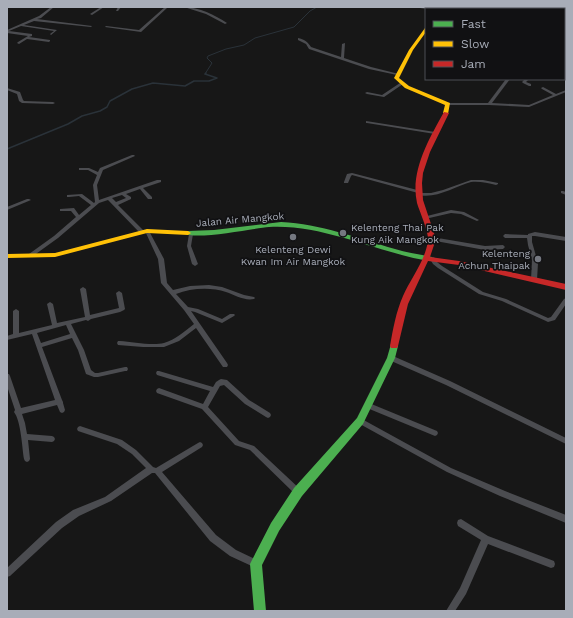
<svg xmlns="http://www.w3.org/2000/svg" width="573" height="618" viewBox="0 0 573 618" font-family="'Work Sans',sans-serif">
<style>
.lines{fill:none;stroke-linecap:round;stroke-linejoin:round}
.stream-far1{stroke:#2a3239;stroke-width:1}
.stream{stroke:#2a3239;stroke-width:1.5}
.street{fill:#4b4c50;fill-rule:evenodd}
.fast{fill:#4caf50;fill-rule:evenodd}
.slow{fill:#ffc107;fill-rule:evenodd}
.jam{fill:#c62828;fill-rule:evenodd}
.poi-dot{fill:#757880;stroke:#111113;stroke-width:1.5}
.labels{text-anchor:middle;stroke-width:3.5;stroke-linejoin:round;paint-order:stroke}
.street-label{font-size:10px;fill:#a8adb8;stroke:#111113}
.poi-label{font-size:10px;fill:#a8adb8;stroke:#111113;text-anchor:start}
</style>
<rect width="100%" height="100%" fill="#171717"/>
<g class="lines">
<polyline class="stream-far1" points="205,74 212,63 207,58 208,56 226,49 244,45 255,38 294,27 310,11 317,7"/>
<polyline class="stream" points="7,149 68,124 82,116 100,111 107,107 110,101 132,89 153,83 185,86 194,81 209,81 217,78 205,74 206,73"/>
<g class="street">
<polygon points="51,7 54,7 41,18 37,19 92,26 91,27 34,21 24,25 57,30 51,35 50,34 54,31 21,26 9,31 32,34 32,36 29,37 50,40 50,41 49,42 27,39 19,44 17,43 18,42 28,36 7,33 7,30 39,16"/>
<polygon points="101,7 104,7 92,15 90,14"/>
<polygon points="118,7 121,7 118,11 116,11"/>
<polygon points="165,7 167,7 167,8 141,32 105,27 106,26 139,30"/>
<path d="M 184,7 C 199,7 215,15 227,23 L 225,24 L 206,14 Z"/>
<polygon points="414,7 421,7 430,9 426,9"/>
<polygon points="439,7 441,7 440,9 438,9"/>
<polygon points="518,7 524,7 532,9 526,9"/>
<rect x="564" y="13" width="2" height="2"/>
<polygon points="565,18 566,18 566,23 564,26"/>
<polygon points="564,37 566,38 566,40 564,39"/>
<path d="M 298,38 C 304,39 308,42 311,47 L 341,57 L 342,44 L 345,43 L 344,58 L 371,67 L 399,74 L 397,75 L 369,69 L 309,49 L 306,44 L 298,40 Z"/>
<polygon points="564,47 566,48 566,50 564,49"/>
<polygon points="566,65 566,67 564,68 564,66"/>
<rect x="564" y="77" width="2" height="2"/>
<polygon points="506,79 510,79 492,103 529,105 553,95 542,89 541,88 543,87 556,94 566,90 566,92 529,107 489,105 448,105 446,104 448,103 488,103"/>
<polygon points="525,79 529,79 526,82 531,84 531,86 529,86 523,83 522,82"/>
<polygon points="400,83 403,84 384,97 367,94 365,93 367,92 382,95"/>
<polygon points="7,88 20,92 23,100 24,101 53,102 55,103 53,104 22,103 19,101 17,94 7,90"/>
<polygon points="366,121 435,132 437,133 435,134 367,123 366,123"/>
<path d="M 132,155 L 134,155 L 135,156 L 103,170 L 97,185 L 99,200 L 157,180 L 161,180 L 161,182 L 143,188 L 152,197 L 152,199 L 148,199 L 140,189 L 126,194 L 131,197 L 131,199 L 118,205 L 144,231 L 144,233 L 140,233 L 108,200 L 99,203 L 58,238 L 33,256 L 29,256 L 29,254 L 54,236 L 76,217 L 71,211 L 60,211 L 60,209 L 74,208 L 79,215 L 91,205 L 79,196 L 69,197 L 67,197 L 67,195 L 82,194 L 94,203 L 95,202 L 93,185 L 97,175 L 88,170 L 79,170 L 79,168 L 89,168 L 98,172 L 100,168 ZM 122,195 L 126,198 L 116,202 L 112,198 Z"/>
<path d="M 352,173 L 421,191 L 421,193 L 431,193 L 443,190 L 471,180 L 483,180 L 498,183 L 498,184 L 496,185 C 488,183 479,181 471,182 C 456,186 432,201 417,194 L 418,193 L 352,175 L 351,176 L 348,183 L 344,183 L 344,182 L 347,174 Z"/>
<polygon points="561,191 563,191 566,192 566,195 561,193"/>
<polygon points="27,199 29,199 31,200 7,210 7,207"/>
<polygon points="451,210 464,212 479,220 477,221 461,214 451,213 425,219 423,218 423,217"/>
<path d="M 147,229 L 149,231 L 164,259 L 167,283 L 173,290 L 190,286 L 209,285 L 222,287 L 244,295 L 254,297 L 255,298 L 254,299 C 244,301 235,295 226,292 C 211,287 191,288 176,294 L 188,307 L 198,309 L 222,319 L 230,314 L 234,314 L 235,315 L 234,316 L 222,323 L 195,312 L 191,311 L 227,363 L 228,365 L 227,367 L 223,367 L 196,328 L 179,341 L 164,347 L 143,347 L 118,345 L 117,343 L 118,341 L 120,341 C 132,342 153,346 164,343 C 175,340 185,331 194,324 L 184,310 L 161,283 L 158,259 L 145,231 Z"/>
<polygon points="191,232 193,234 191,246 198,264 195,266 192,264 187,246 189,234"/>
<polygon points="535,232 566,237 566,241 535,236 532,236 532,242 538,263 537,280 534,282 531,280 532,260 528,245 527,238 505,238 503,236 505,234 528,235 528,234"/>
<polygon points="432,237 485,246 503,245 505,247 503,249 485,250 430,240 430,239"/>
<polygon points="433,257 435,258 437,262 442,266 483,292 506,299 548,318 551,317 564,299 566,298 566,304 555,320 548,322 546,321 502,301 479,294 438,268 433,264 430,259"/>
<path d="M 83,287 L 86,289 L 90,315 L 119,308 L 116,293 L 119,291 L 122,293 L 125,309 L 124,310 L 120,312 L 91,319 L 88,321 L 86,320 L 71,324 L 84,350 L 91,370 L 95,373 L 98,373 L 125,367 L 127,367 L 128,369 L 127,371 L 125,371 L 98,377 L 94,377 L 86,374 L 78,350 L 72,338 L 42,347 L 62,400 L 63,402 L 63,403 L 65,410 L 64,412 L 62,413 L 60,412 L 57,405 L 22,414 L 25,423 L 27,434 L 52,436 L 54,437 L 55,439 L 54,441 L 52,442 L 28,440 L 30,459 L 29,461 L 27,462 L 25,461 L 24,459 C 22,447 21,421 14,412 L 15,410 L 7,386 L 7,374 L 9,374 L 10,376 L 21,408 L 55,400 L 32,334 L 7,340 L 7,336 L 13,334 L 13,311 L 16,309 L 19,311 L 19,333 L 52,325 L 47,304 L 50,302 L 53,304 L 57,323 L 85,317 L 80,289 ZM 66,325 L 70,334 L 41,343 L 37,333 Z"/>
<polygon points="389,356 393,356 450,381 566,438 566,444 446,385 389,360 388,358"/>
<polygon points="157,371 159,371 213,387 216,382 219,380 221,379 227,380 249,400 270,413 271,415 270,417 268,418 266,417 245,404 224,385 220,386 208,407 239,441 254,446 301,490 302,492 301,494 298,495 295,494 250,450 235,445 202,409 157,393 156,391 157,389 159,388 203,404 210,391 157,375 156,373"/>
<polygon points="369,403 437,431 438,433 437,435 435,436 367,408 366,406 367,404"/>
<polygon points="360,418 451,468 505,491 566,515 566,523 500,496 447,472 358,423 357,421 358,419"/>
<polygon points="80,426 122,440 136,450 153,467 156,468 198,443 200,442 202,443 203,445 202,447 162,472 216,535 236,550 259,561 260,564 259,567 256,568 230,556 210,541 155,473 152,473 111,501 79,516 62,528 10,576 7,577 7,568 56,522 73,510 105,497 146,468 132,454 117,444 78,431 77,429 78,427"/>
<polygon points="461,519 488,536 554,561 555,564 554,567 551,568 488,544 466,594 455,611 446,611 460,588 481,540 458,526 457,523 458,520"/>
</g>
<g class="fast">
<path d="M 281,222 C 321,224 357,238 395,249 C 407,253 420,254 432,257 L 433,259 L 429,261 C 375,252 324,224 269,227 C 254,228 193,241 185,233 L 188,231 L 214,230 Z"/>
<polygon points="394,343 397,344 398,346 395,358 363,424 302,496 279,531 262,565 266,611 254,611 250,564 252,560 271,523 294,488 357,418 387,358 391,344"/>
</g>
<g class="slow">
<polygon points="425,28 426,28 426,32 413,50 399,78 409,86 450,103 448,114 443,113 445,105 405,88 394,78 409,50"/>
<polygon points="147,229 188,231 191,233 188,235 147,233 55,257 7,258 7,254 55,253"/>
</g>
<path class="jam" d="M 444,112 L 449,113 L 430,152 L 423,173 L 422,183 L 423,200 L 436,239 L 430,257 L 459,261 L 566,284 L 566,290 L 459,265 L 428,261 L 408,304 L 398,346 L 397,348 L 391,348 L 390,346 C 393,329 396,312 403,296 C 411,278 425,261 428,241 C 429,232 420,213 417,203 C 410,171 429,139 444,112 Z"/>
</g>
<g class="poi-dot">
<circle cx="343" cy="233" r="4"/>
<circle cx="293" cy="237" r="4"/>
<circle cx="538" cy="259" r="4"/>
</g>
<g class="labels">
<g class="street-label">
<text transform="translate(240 219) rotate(-5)" y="4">Jalan Air Mangkok</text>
</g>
<g class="poi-label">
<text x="351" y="231">Kelenteng Thai Pak<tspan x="351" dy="12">Kung Aik Mangkok</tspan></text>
<text x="293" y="253" text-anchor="middle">Kelenteng Dewi<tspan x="293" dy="12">Kwan Im Air Mangkok</tspan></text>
<text x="530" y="257" text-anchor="end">Kelenteng<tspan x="530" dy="12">Achun Thaipak</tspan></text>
</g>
</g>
<rect width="573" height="618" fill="none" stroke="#a8adb8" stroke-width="16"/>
<rect x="425" y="8" width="140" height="72" fill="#111113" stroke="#4d4f55"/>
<rect x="433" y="21" width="20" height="6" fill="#4caf50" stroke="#4d4f55"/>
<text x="461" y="28" font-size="12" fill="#a8adb8">Fast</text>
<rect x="433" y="41" width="20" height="6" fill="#ffc107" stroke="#4d4f55"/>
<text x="461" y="48" font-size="12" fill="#a8adb8">Slow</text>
<rect x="433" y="61" width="20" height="6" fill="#c62828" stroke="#4d4f55"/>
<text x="461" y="68" font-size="12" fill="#a8adb8">Jam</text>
</svg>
